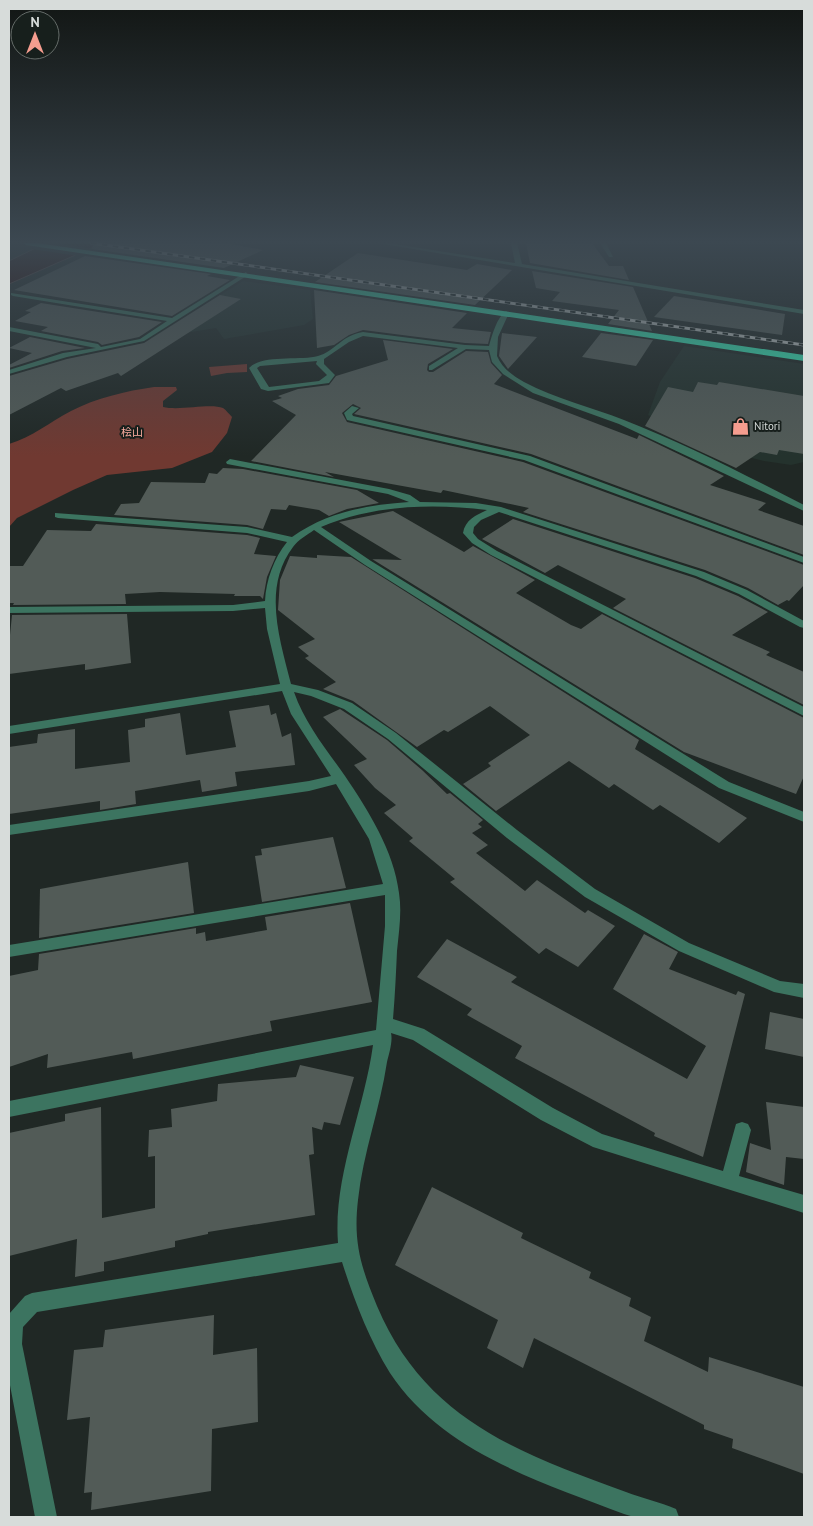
<svg xmlns="http://www.w3.org/2000/svg" width="813" height="1526" viewBox="0 0 813 1526" font-family="'PT Sans','Noto Sans JP',sans-serif">
<style>
.built{fill:#24322d}
.green{fill:#703931}
.water{fill:#280000;stroke:#5c4241}
.pier{fill:#202825}
.building{fill:#525b57}
.lines{fill:none;stroke-linecap:round;stroke-linejoin:round}
.minor{fill:#3c7460;fill-rule:evenodd}
.highway{fill:#39e1b1;fill-rule:evenodd}
.rail-casing{stroke:#babfbd;stroke-width:3}
.rail{stroke:#171f1c;stroke-width:2;stroke-dasharray:5.5;stroke-linecap:butt}
.labels{text-anchor:middle;stroke-width:4;stroke-linejoin:round;paint-order:stroke}
.far-poi-label{font-size:11px;fill:#d7dcda;stroke:#171f1c;text-anchor:start}
.far-park-label{font-size:11px;fill:#fdada0;stroke:#171f1c}
</style>
<rect width="100%" height="100%" fill="#202825"/>
<g class="built">
<polygon points="243,281 310,290 313,319 304,325 224,339 216,328 149,339"/>
<polygon points="684,346 804,364 804,462 791,465 764,461 732,453 648,415 660,382"/>
</g>
<g class="green">
<polygon points="247,364 247,372 227,373 211,376 209,367"/>
<path d="M 154,387 L 176,387 L 177,390 L 163,401 L 163,407 C 180,411 210,403 223,408 C 226,410 229,414 232,417 L 227,433 L 212,452 L 172,468 L 107,475 L 73,490 L 17,518 L 9,527 L 9,444 C 32,437 50,422 71,411 C 96,398 126,391 154,387 Z"/>
</g>
<polygon class="water" points="46,243 103,243 9,284 9,261"/>
<polygon class="pier" points="44,243 54,243 95,249 79,256 31,249"/>
<g class="building">
<polygon points="93,243 226,243 263,250 224,268 92,249"/>
<polygon points="526,243 592,243 609,266 623,266 629,280 530,263"/>
<polygon points="358,253 467,270 477,264 512,270 475,305 315,282"/>
<polygon points="85,256 211,274 207,276 230,280 172,316 14,290"/>
<polygon points="532,271 633,287 652,331 608,324 619,310 552,301 560,292 536,288"/>
<polygon points="314,290 467,313 452,328 491,332 488,344 465,343 363,330 349,335 334,345 317,348"/>
<polygon points="220,295 241,299 121,376 118,373 66,391 61,388 9,415 9,376 67,359 144,343"/>
<polygon points="674,296 785,314 782,335 654,317"/>
<polygon points="41,303 162,322 139,337 102,345 98,342 41,331 48,327 15,321 31,312 25,311"/>
<polygon points="502,333 537,337 508,369 499,356"/>
<polygon points="601,333 653,340 636,366 582,357"/>
<polygon points="30,337 85,348 62,351 9,368 9,365 32,353 9,348"/>
<polygon points="383,340 453,349 428,364 427,370 429,372 433,372 466,351 488,352 491,363 502,375 494,384 637,439 639,435 724,476 710,485 766,503 758,510 804,526 804,555 531,454 354,414 361,408 353,404 342,413 347,422 523,462 804,565 804,585 789,601 787,600 778,605 748,588 705,570 523,512 529,508 443,490 441,493 325,472 334,477 251,461 296,415 272,401 282,398 278,396 298,389 329,385 336,376 388,360"/>
<polygon points="698,382 717,385 719,382 804,396 804,454 779,450 777,455 760,452 736,468 645,426 668,387 693,392"/>
<polygon points="223,468 243,469 357,490 379,503 347,509 329,516 319,510 289,505 286,510 271,509 263,529 247,525 114,515 121,504 139,503 151,482 205,483 209,473 217,474"/>
<polygon points="393,511 464,552 473,546 535,580 516,593 571,625 581,629 602,614 804,718 804,776 796,794 684,752 372,559 371,559 402,560 339,522"/>
<polygon points="513,519 695,578 738,596 768,612 732,635 770,652 766,655 804,672 804,705 613,608 626,599 558,565 545,573 482,539"/>
<polygon points="96,524 247,535 260,538 254,554 276,556 267,577 263,599 260,596 234,596 235,594 160,592 125,594 126,604 13,605 14,603 9,603 9,566 23,566 47,530 91,531"/>
<polygon points="317,555 351,557 639,740 635,749 747,818 719,843 660,805 653,810 614,784 609,788 569,761 496,811 463,784 491,766 488,763 530,735 490,706 448,732 444,730 417,747 353,701 323,689 336,682 305,658 309,656 298,647 315,639 278,610 280,580 290,556 317,558"/>
<polygon points="127,614 131,663 85,670 85,664 9,674 9,645 12,615"/>
<polygon points="269,705 271,715 276,713 282,737 291,733 295,765 235,772 237,786 202,792 200,780 135,791 136,804 100,810 100,801 9,814 9,747 37,743 38,734 75,729 75,769 130,762 128,730 145,727 145,719 180,713 186,755 236,747 229,711"/>
<polygon points="340,709 387,740 422,770 447,794 450,793 483,820 478,824 482,827 472,833 488,845 476,853 525,891 537,880 585,913 588,910 615,926 578,967 546,948 539,954 450,882 455,879 409,841 413,838 384,813 396,805 375,788 354,765 367,759 323,717"/>
<polygon points="333,837 346,888 262,902 255,856 262,855 261,849"/>
<polygon points="188,862 194,913 39,938 40,889"/>
<polygon points="350,903 372,1002 270,1021 272,1031 133,1059 132,1052 47,1068 48,1054 9,1067 9,976 38,970 39,954 196,928 196,934 205,932 206,941 267,930 265,917"/>
<polygon points="644,934 678,952 669,969 736,995 738,991 745,994 703,1157 654,1136 655,1133 515,1058 522,1046 467,1015 472,1009 417,977 447,939 517,977 511,982 687,1079 706,1046 613,989"/>
<polygon points="770,1012 804,1019 804,1057 765,1049"/>
<polygon points="300,1065 354,1077 340,1125 324,1122 322,1130 312,1127 314,1154 309,1155 315,1215 208,1232 208,1234 175,1241 175,1247 104,1262 104,1271 75,1277 77,1239 9,1256 9,1133 65,1121 65,1114 101,1107 102,1218 155,1208 155,1156 148,1157 149,1130 172,1127 171,1109 217,1101 218,1084 296,1077"/>
<polygon points="766,1102 804,1107 804,1159 786,1157 784,1185 746,1172 750,1143 771,1150"/>
<polygon points="432,1187 523,1233 521,1238 591,1272 589,1278 631,1298 629,1306 651,1317 644,1341 708,1372 709,1357 804,1387 804,1474 732,1448 733,1439 704,1429 704,1425 534,1338 523,1368 487,1348 498,1320 395,1265"/>
<polygon points="214,1315 213,1355 257,1348 258,1422 212,1429 211,1491 91,1510 92,1492 84,1493 90,1417 67,1420 74,1350 103,1347 105,1330"/>
</g>
<g class="lines">
<g class="minor">
<polygon points="377,243 388,243 515,263 511,243 517,243 522,264 804,310 804,314"/>
<polygon points="600,243 606,243 613,257 609,257"/>
<polygon points="246,272 248,275 144,341 67,357 9,374 9,370 63,353 96,348 9,331 9,327 98,344 101,347 140,339 167,321 13,296 11,295 11,293 172,318"/>
<path d="M 506,311 L 509,313 L 498,337 L 497,356 C 502,368 513,376 524,382 C 556,399 591,407 624,420 C 686,444 745,475 804,505 L 804,511 L 619,424 L 533,393 L 503,374 L 492,362 L 489,350 L 466,349 L 432,370 L 429,370 L 429,366 L 458,348 L 363,336 L 349,342 L 324,359 L 324,364 L 335,375 L 329,383 L 268,391 L 261,389 L 249,368 C 262,354 300,361 318,356 C 334,352 342,335 363,332 L 465,345 L 489,346 C 492,335 497,317 506,311 ZM 317,361 L 316,364 L 327,375 L 319,381 L 269,387 L 257,368 L 260,366 Z"/>
<polygon points="352,406 359,408 352,414 353,416 530,456 804,557 804,563 524,460 347,420 344,413"/>
<path d="M 230,459 L 389,489 L 410,495 L 420,502 L 476,503 L 501,507 L 704,572 L 747,590 L 804,621 L 804,628 L 800,627 L 739,594 L 696,576 L 499,512 L 481,520 L 474,527 L 473,533 L 478,539 L 497,551 L 804,707 L 804,716 L 491,555 L 472,543 L 463,533 C 465,520 476,515 487,510 C 432,503 373,505 321,527 L 371,561 L 729,782 L 804,812 L 804,822 L 719,788 L 365,565 L 314,530 C 307,535 298,540 293,547 C 262,588 280,640 291,684 L 318,690 L 352,703 L 396,733 L 517,830 L 595,889 L 689,943 L 780,981 L 804,984 L 804,998 L 774,992 L 679,951 L 585,897 L 507,838 L 388,739 L 344,709 L 311,696 L 294,692 C 305,724 327,750 345,776 C 368,810 394,851 399,893 C 402,912 399,931 397,951 C 396,973 395,996 393,1019 L 424,1029 L 553,1108 L 602,1134 L 723,1171 L 736,1124 L 742,1122 L 748,1124 L 751,1130 L 739,1176 L 804,1195 L 804,1213 L 593,1147 L 541,1120 L 413,1040 L 391,1033 C 393,1041 389,1054 387,1062 C 380,1109 363,1153 358,1200 C 353,1243 361,1267 377,1306 C 425,1419 518,1453 626,1492 C 642,1498 660,1502 676,1509 L 679,1517 L 634,1517 L 624,1514 C 541,1482 442,1452 390,1373 C 369,1339 354,1300 342,1262 L 37,1312 L 23,1327 L 22,1344 L 57,1517 L 35,1517 L 9,1380 L 9,1314 L 25,1296 L 32,1293 L 338,1243 C 333,1176 364,1111 373,1045 L 9,1117 L 9,1101 L 376,1030 L 385,926 L 385,895 L 9,957 L 9,945 L 383,884 L 369,839 L 336,784 L 309,791 L 9,835 L 9,825 L 309,781 L 331,776 L 291,714 L 282,691 L 9,734 L 9,726 L 280,684 L 267,629 L 265,608 L 233,611 L 9,613 L 9,607 L 233,605 L 265,601 C 266,580 274,558 287,542 L 247,533 L 58,518 L 55,517 L 55,513 L 247,527 L 292,537 C 327,512 367,505 409,502 L 388,494 L 227,464 L 226,462 Z"/>
</g>
<polygon class="highway" points="23,243 37,243 804,355 804,361 26,245"/>
<defs>
<polyline id="rail" points="91,243 804,345"/>
</defs>
<use href="#rail" class="rail-casing"/>
<use href="#rail" class="rail"/>
</g>
<linearGradient id="sky" x2="0" y2="1"><stop stop-color="#121614"/><stop offset="0.53" stop-color="#3c4851"/><stop offset="1" stop-color="#3c4851" stop-opacity="0"/></linearGradient>
<rect width="813" height="456" fill="url(#sky)"/>
<defs>
<symbol id="shop-bare" viewBox="-9 -9 18 18"><path d="M-5-2.5h2.3a2.7 3.5 0 0 1 5.4 0H5L5.5 6h-11ZM-1.5-2.5h3a1.5 2.3 0 0 0-3 0Z" fill="#f59d8f" stroke="#171f1c" stroke-width="2.5" paint-order="stroke"/></symbol>
</defs>
<g fill-rule="evenodd">
<use href="#shop-bare" x="728" y="414" width="25" height="25"/>
</g>
<g class="labels">
<g class="far-poi-label">
<text x="754" y="430">Nitori</text>
</g>
<g class="far-park-label">
<text x="132" y="436">桧山</text>
</g>
</g>
<rect width="813" height="1526" fill="none" stroke="#d7dcda" stroke-width="20"/>
<g transform="translate(35 35)"><circle r="24" fill="#171f1c" stroke="#646b68"/>
<path d="M0-4L9 19L0 12L-9 19Z" fill="#f59d8f"/>
<text y="-8" font-size="14" font-weight="bold" text-anchor="middle" fill="#d7dcda">N</text>
</g>
</svg>
